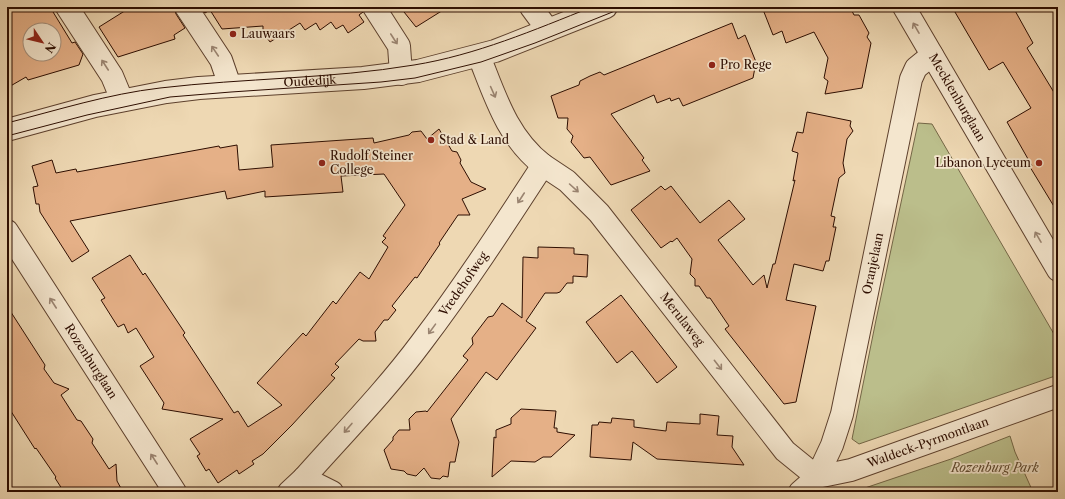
<svg xmlns="http://www.w3.org/2000/svg" width="1065" height="499" viewBox="0 0 1065 499" font-family="'Libre Caslon Text',serif">
<style>
.green{fill:#bbbe8b;stroke:#746646}
.building{fill:#e5b087;stroke:#2d0d00;fill-rule:evenodd}
.lines{fill:none;stroke-linecap:round;stroke-linejoin:round}
.minor-casing{stroke:#5d402d;stroke-width:24}
.minor{stroke:#f4e6ce;stroke-width:22}
.tram{stroke:#2d0d00;stroke-width:1}
.oneway{stroke:#9a8471}
.poi-dot{fill:#8f2418;stroke:#f4e6ce;stroke-width:1.5}
.labels{text-anchor:middle;stroke-width:3.5;stroke-linejoin:round;paint-order:stroke}
.poi-label{font-size:12px;fill:#2d0d00;stroke:#f4e6ce;text-anchor:start}
.street-label{font-size:12px;fill:#2d0d00;stroke:#f4e6ce}
.park-label{font-size:12px;font-style:italic;fill:#5f4b31;stroke:#f4e6ce}
</style>
<rect width="100%" height="100%" fill="#eed8b3"/>
<filter id="stains"><feTurbulence type="fractalNoise" baseFrequency=".005" numOctaves="4"/><feColorMatrix values="0 0 0 0 .2 0 0 0 0 .09 0 0 0 0 .02 0 0 0 .5 -.17"/></filter>
<radialGradient id="worn" r=".72"><stop offset=".6" stop-color="#630" stop-opacity="0"/><stop offset="1" stop-color="#630" stop-opacity=".3"/></radialGradient>
<g class="green">
<polygon points="918,123 932,124 1058,341 1058,375 859,444 852,439 876,320"/>
<polygon points="1010,436 1015,452 1033,492 853,492 951,459"/>
</g>
<g class="building">
<path d="M 7,7 L 50,7 L 72,43 L 75,42 L 83,54 L 79,65 L 28,80 L 26,77 L 7,88 ZM 30,30 L 54,30 L 54,54 L 30,54 Z"/>
<polygon points="131,7 174,7 176,14 185,28 174,35 175,39 118,57 99,27"/>
<polygon points="201,7 362,7 363,12 359,15 364,22 348,33 343,25 336,29 331,22 320,30 316,23 305,30 300,23 270,42 263,32 263,26 222,29 210,10 205,13"/>
<polygon points="400,7 448,7 416,27"/>
<polygon points="762,7 850,7 854,15 859,15 869,33 867,37 871,43 862,88 825,94 828,81 824,78 828,58 814,32 786,43 782,31 773,35"/>
<polygon points="952,7 1013,7 1033,43 1027,48 1058,99 1058,213 1030,167 1032,166 1007,122 1031,108 1003,62 989,70"/>
<polygon points="732,23 738,39 745,35 756,62 753,78 683,106 679,98 671,101 670,98 657,103 654,95 611,114 644,158 642,160 650,171 611,185 590,157 584,158 571,142 573,136 567,129 568,118 558,118 551,96 579,85 580,81 590,76 600,72 604,75"/>
<polygon points="807,112 851,121 850,126 853,131 847,139 843,163 845,173 839,178 831,216 835,217 833,227 836,227 829,261 826,261 823,271 794,264 786,300 816,306 796,402 784,404 725,329 729,326 710,298 707,298 699,286 695,286 695,279 690,274 692,259 677,238 672,242 671,241 661,248 631,210 661,186 665,190 671,186 700,223 729,200 745,219 718,240 753,285 764,275 767,288 773,264 775,264 795,180 793,181 798,153 792,151 797,132 803,133"/>
<polygon points="439,129 452,151 457,152 461,160 460,163 471,182 486,189 462,199 470,215 458,215 439,243 440,244 417,278 415,277 392,306 396,310 388,320 384,320 375,332 376,341 363,341 359,339 335,364 339,367 331,375 335,378 292,425 263,454 252,461 254,464 239,474 237,470 218,483 209,469 206,471 197,456 200,454 190,439 223,419 162,409 164,403 140,366 154,357 136,328 128,333 124,324 118,327 101,300 105,298 92,278 130,255 143,275 145,273 185,333 183,335 234,413 238,411 248,427 282,405 257,383 303,333 306,336 333,301 336,304 360,272 369,279 388,247 382,242 386,238 383,236 405,205 384,174 341,176 343,192 265,197 265,191 227,199 225,191 70,221 89,251 72,262 40,212 39,204 36,204 33,187 38,186 32,166 52,160 56,173 76,169 77,172 219,146 220,148 237,145 239,170 273,167 271,145 373,138 374,143 409,135 412,132 421,131 427,139"/>
<polygon points="538,247 574,248 574,254 588,255 587,277 573,276 573,283 567,283 560,292 557,293 545,293 526,321 536,328 497,380 486,372 451,419 459,442 455,462 450,462 448,477 443,476 440,479 431,478 424,468 416,476 407,474 404,471 391,469 384,450 393,440 393,437 399,430 410,430 409,419 416,412 426,411 427,412 468,360 463,356 473,344 472,338 488,317 493,316 502,303 522,318 523,257 538,258"/>
<polygon points="621,295 677,367 657,383 632,351 617,363 586,322"/>
<polygon points="7,306 45,365 44,369 54,383 69,389 61,395 77,420 81,421 93,439 92,443 109,469 116,464 117,481 123,492 64,492 55,478 56,477 36,448 35,449 7,405"/>
<polygon points="521,409 556,411 554,428 557,428 557,432 575,435 551,457 543,457 535,462 511,461 492,477 494,437 496,438 496,430 511,424 511,418"/>
<polygon points="700,414 719,416 717,435 733,436 732,447 744,465 657,459 633,442 631,460 590,457 592,425 598,425 599,422 611,423 612,418 634,420 634,427 666,431 667,422 700,424"/>
</g>
<g class="lines">
<defs>
<g id="minor">
<polyline points="67,7 112,76 122,100"/>
<polyline points="186,7 221,60 230,86"/>
<polyline points="374,7 399,46 401,74"/>
<polyline points="531,7 548,30"/>
<path id="s1" d="M 904,7 L 1058,270"/>
<path id="s2" d="M 7,130 L 95,106 L 166,92 L 199,88 L 363,78 L 418,71 L 495,51 L 606,7"/>
<path id="s3" d="M 543,165 L 567,181 L 599,213 L 785,451 L 817,477 L 832,445 L 842,414 L 911,79 L 916,68 L 932,55"/>
<path id="s4" d="M 7,231 L 175,492"/>
<polyline points="304,478 332,492"/>
<path id="s5" d="M 289,492 L 304,478 C 344,433 386,390 421,343 C 465,285 504,225 543,165 C 507,137 495,96 479,56"/>
<path id="s6" d="M 800,492 L 817,477 L 851,470 L 1058,396"/>
</g>
</defs>
<use href="#minor" class="minor-casing"/>
<use href="#minor" class="minor"/>
<g class="tram">
<path d="M 7,123 C 58,110 108,94 160,88 C 245,78 330,79 414,65 C 476,55 534,30 592,7"/>
<polyline points="7,136 87,115 170,97 231,92 381,82 415,78 481,62 535,43 625,7"/>
</g>
</g>
<defs><path id="oneway-shaft" d="M-6 0H5M1.5-3L5.5 0L1.5 3" fill="none" stroke-width="1.6" stroke-linecap="round" stroke-linejoin="round"/></defs>
<g class="oneway">
<use href="#oneway-shaft" transform="translate(916 28) rotate(-120)"/>
<use href="#oneway-shaft" transform="translate(394 39) rotate(57)"/>
<use href="#oneway-shaft" transform="translate(215 51) rotate(-124)"/>
<use href="#oneway-shaft" transform="translate(105 65) rotate(-123)"/>
<use href="#oneway-shaft" transform="translate(493 92) rotate(66)"/>
<use href="#oneway-shaft" transform="translate(574 188) rotate(42)"/>
<use href="#oneway-shaft" transform="translate(521 198) rotate(123)"/>
<use href="#oneway-shaft" transform="translate(1038 237) rotate(-120)"/>
<use href="#oneway-shaft" transform="translate(53 303) rotate(-123)"/>
<use href="#oneway-shaft" transform="translate(432 329) rotate(126)"/>
<use href="#oneway-shaft" transform="translate(718 365) rotate(52)"/>
<use href="#oneway-shaft" transform="translate(348 428) rotate(131)"/>
<use href="#oneway-shaft" transform="translate(154 459) rotate(-123)"/>
</g>
<g class="poi-dot">
<circle cx="233" cy="34" r="4"/>
<circle cx="712" cy="65" r="4"/>
<circle cx="431" cy="140" r="4"/>
<circle cx="322" cy="163" r="4"/>
<circle cx="1039" cy="163" r="4"/>
</g>
<g class="labels">
<g class="poi-label">
<text x="241" y="38">Lauwaars</text>
<text x="720" y="69">Pro Rege</text>
<text x="439" y="144">Stad &amp; Land</text>
<text x="330" y="160">Rudolf Steiner<tspan x="330" dy="14">College</tspan></text>
<text x="1031" y="167" text-anchor="end">Libanon Lyceum</text>
</g>
<g class="street-label">
<text dy="4" stroke="none"><textPath href="#s2" startOffset="308">Oudedijk</textPath></text>
<text dy="4" stroke="none"><textPath href="#s1" startOffset="105">Mecklenburglaan</textPath></text>
<text dy="4" stroke="none"><textPath href="#s3" startOffset="639">Oranjelaan</textPath></text>
<text dy="4" stroke="none"><textPath href="#s5" startOffset="272">Vredehofweg</textPath></text>
<text dy="4" stroke="none"><textPath href="#s3" startOffset="209">Merulaweg</textPath></text>
<text dy="4" stroke="none"><textPath href="#s4" startOffset="155">Rozenburglaan</textPath></text>
<text dy="4" stroke="none"><textPath href="#s6" startOffset="139">Waldeck-Pyrmontlaan</textPath></text>
</g>
<g class="park-label">
<text x="995" y="472">Rozenburg Park</text>
</g>
</g>
<rect width="1065" height="499" fill="none" stroke="#eed8b3" stroke-width="24"/>
<rect x="8" y="8" width="1049" height="483" fill="none" stroke="#2d0d00" stroke-width="2"/>
<rect x="12" y="12" width="1041" height="475" fill="none" stroke="#2d0d00"/>
<g transform="translate(42 42) rotate(125)"><circle r="19" fill="#f4e6ce" stroke="#a48f7c"/>
<path d="M0-3L7 15L0 10L-7 15Z" fill="#8f2418"/>
<text y="-6" font-size="11" font-weight="bold" text-anchor="middle" fill="#2d0d00">N</text>
</g>
<rect width="100%" height="100%" filter="url(#stains)"/>
<rect width="100%" height="100%" fill="url(#worn)"/>
</svg>
